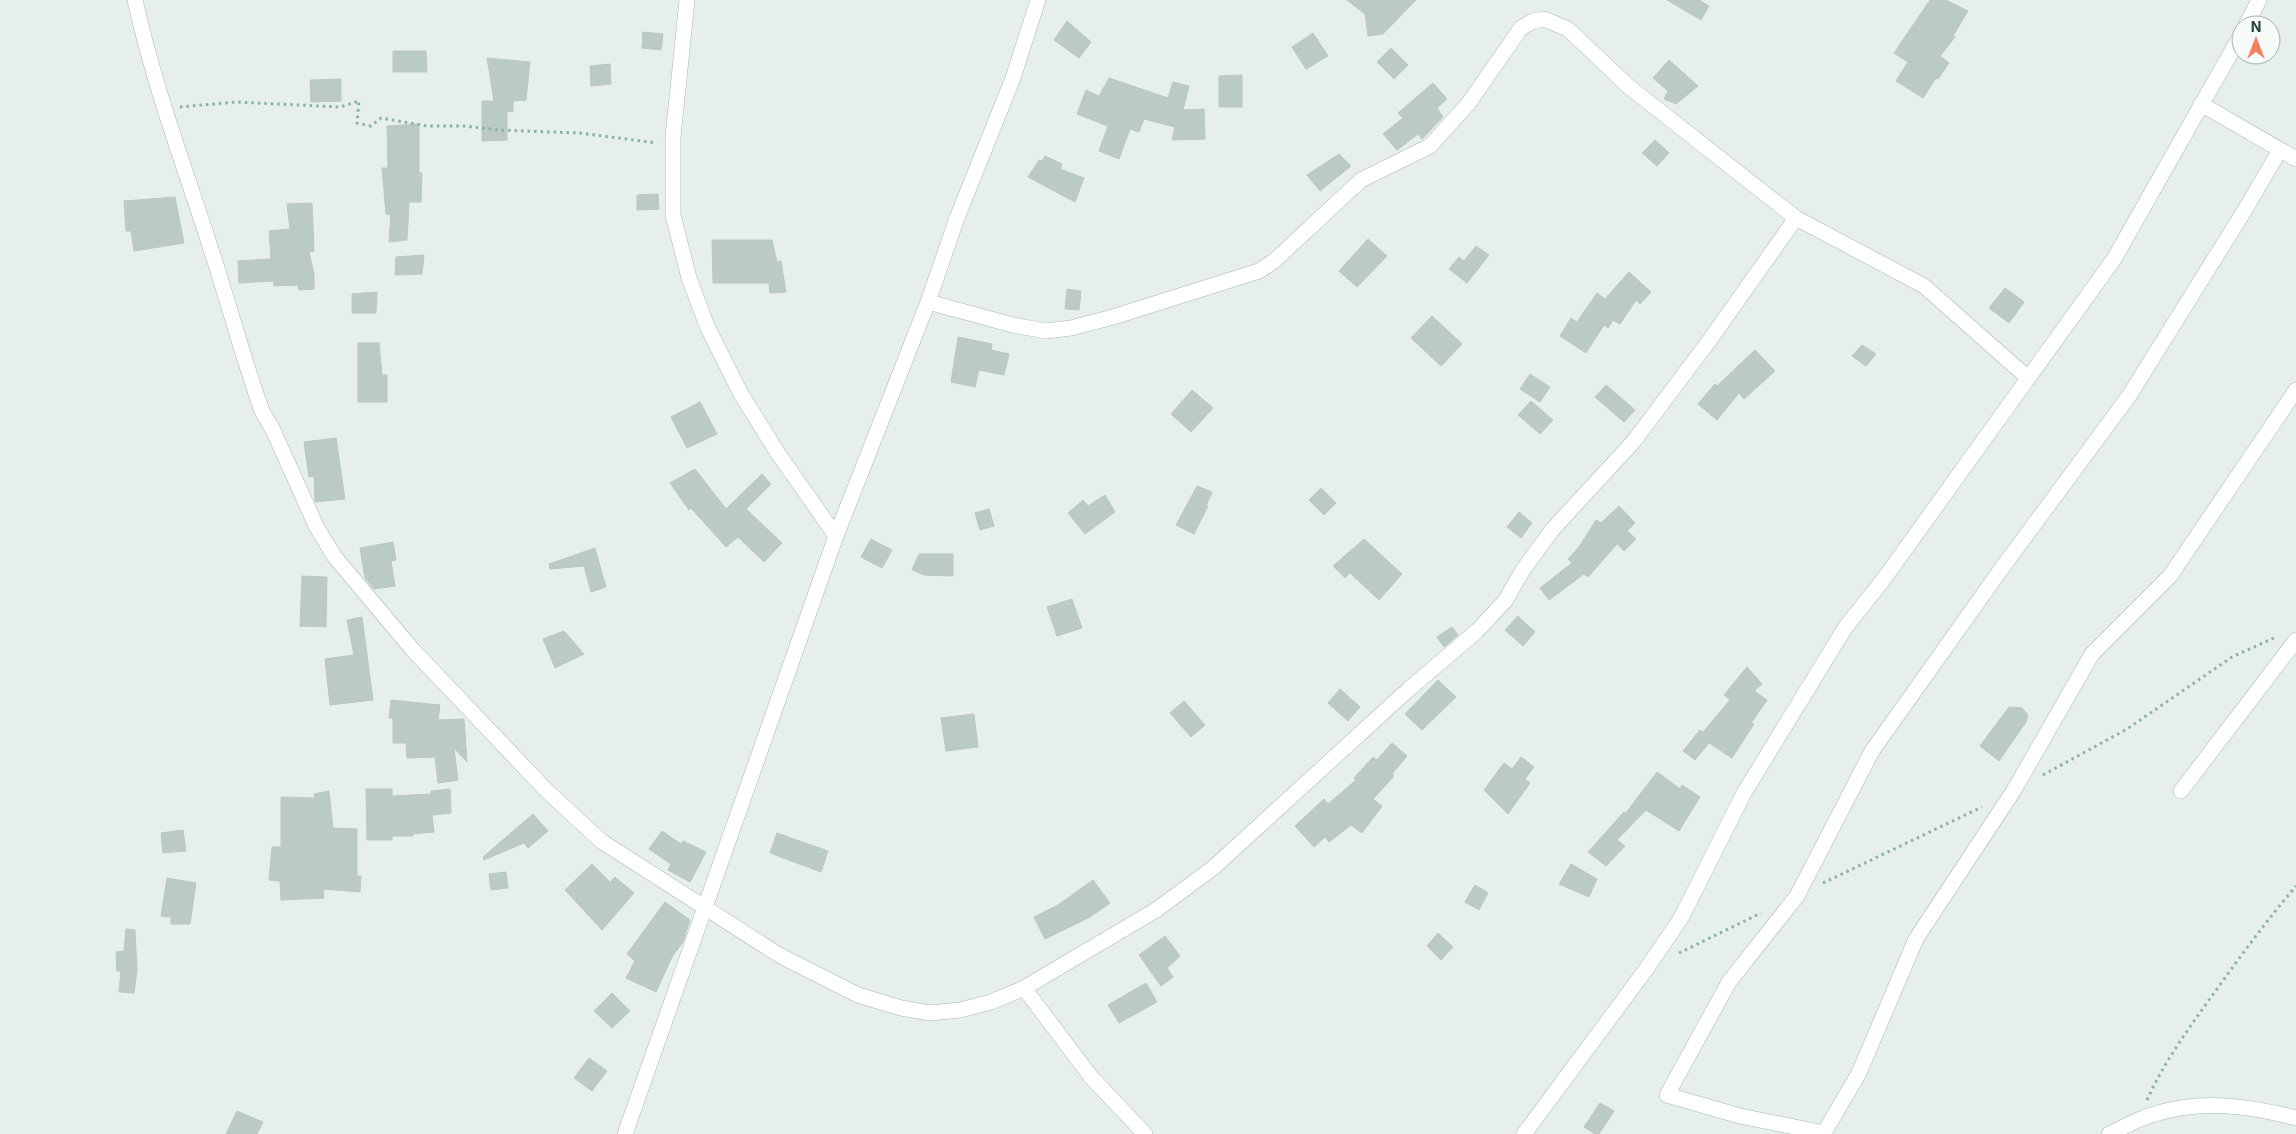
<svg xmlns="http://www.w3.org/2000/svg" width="2296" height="1134" viewBox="0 0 2296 1134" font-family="Inter,sans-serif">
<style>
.building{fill:#bbcac4;stroke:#b8c9c2}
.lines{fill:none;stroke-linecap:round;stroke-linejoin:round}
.street-casing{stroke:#a8b8b2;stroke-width:16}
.secondary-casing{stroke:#a4bbb3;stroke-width:16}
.path{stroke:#86b3a5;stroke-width:3;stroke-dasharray:2.5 4;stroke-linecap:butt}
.street{stroke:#fff;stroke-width:15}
.secondary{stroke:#fff;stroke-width:15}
</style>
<rect width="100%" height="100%" fill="#e6efeb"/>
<g class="building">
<polygon points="1347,0 1416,0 1383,34 1368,36 1365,14"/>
<polygon points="1667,0 1699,0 1709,6 1701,20"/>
<polygon points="1930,0 1946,0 1968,11 1953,36 1955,37 1940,56 1949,63 1938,79 1936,78 1923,98 1896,81 1908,62 1894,53"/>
<polygon points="1067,21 1091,42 1079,58 1054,40"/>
<polygon points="643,32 663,34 661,50 642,48"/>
<polygon points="1313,33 1328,56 1306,69 1292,47"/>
<polygon points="1391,48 1408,65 1394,79 1377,62"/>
<polygon points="393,51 426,51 427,72 393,72"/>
<polygon points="487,58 530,62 526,100 513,101 513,112 507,111 507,140 482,141 482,101 494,101"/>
<polygon points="1669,60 1698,86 1676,104 1664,99 1668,91 1653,78"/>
<polygon points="610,64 611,84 591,86 590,66"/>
<polygon points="1242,75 1242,107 1219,107 1219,76"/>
<polygon points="1109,78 1168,98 1173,82 1189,86 1183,110 1204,109 1205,139 1172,140 1175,127 1144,119 1139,132 1130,129 1119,159 1099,151 1108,126 1077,114 1086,90 1099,96"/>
<polygon points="341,79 341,101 311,102 310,80"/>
<polygon points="1433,83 1447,99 1437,108 1443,117 1422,139 1418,134 1397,150 1383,134 1403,118 1398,113"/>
<polygon points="419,124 419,173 422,173 421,202 409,202 407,240 389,242 391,215 386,214 382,168 388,168 387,126"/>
<polygon points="1655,140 1669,153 1657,166 1642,153"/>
<polygon points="1339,154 1351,166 1320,191 1307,175"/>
<polygon points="1045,156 1062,164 1060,169 1084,178 1075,202 1028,177 1039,160 1042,161"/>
<polygon points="658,194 659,209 637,210 637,195"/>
<polygon points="175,197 184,243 134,251 131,231 126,231 124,201"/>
<polygon points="312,203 314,251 309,252 314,274 314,289 299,290 298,285 274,286 273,281 239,283 238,261 271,259 269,231 290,229 287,204"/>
<polygon points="1368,239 1387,256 1357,287 1339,271"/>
<polygon points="712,240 772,240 777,262 781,261 786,292 770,293 769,283 713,283"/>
<polygon points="1476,246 1489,255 1467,283 1449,269 1459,257 1464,261"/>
<polygon points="424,255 422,274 395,275 396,257"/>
<polygon points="1629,272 1651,292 1640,304 1636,300 1620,324 1613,320 1608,328 1604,325 1586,353 1560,336 1571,318 1577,322 1597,293 1605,299"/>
<polygon points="2005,288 2024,302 2009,323 1989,308"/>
<polygon points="1067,289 1081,291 1079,310 1065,309"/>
<polygon points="377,292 376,313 352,313 352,294"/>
<polygon points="1432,316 1462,344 1441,366 1411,338"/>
<polygon points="958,337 992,344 991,350 1009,354 1004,375 979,370 975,387 951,382"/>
<polygon points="358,343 379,343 382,375 387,375 387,402 358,402"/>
<polygon points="1862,345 1876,354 1866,366 1852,356"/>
<polygon points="1755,350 1775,371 1744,399 1739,393 1717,420 1698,404 1715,384 1717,386"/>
<polygon points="1530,374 1550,387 1540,402 1520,389"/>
<polygon points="1606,385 1635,410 1624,422 1595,397"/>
<polygon points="1192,390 1213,408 1191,432 1171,414"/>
<polygon points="1531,401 1553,420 1540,434 1518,415"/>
<polygon points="700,402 717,434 687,448 671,417"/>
<polygon points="336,438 345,499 315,502 314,476 309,477 304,442"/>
<polygon points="695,469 726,509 762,474 771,484 746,509 782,543 764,562 738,537 726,547 691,508 689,510 670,483"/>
<polygon points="1197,486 1212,492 1206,506 1208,506 1194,534 1176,525"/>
<polygon points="1321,488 1336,503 1324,515 1309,500"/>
<polygon points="1105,495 1115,512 1085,534 1068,513 1083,500 1088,506"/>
<polygon points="1619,506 1635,523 1627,531 1636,539 1624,551 1617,544 1588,577 1584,574 1549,600 1540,588 1572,563 1568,559 1579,547 1596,520 1601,523"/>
<polygon points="989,509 994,526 980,530 975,513"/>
<polygon points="1519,512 1532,523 1521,538 1507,527"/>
<polygon points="871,539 892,550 882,568 861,557"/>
<polygon points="1364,539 1402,574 1379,600 1350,573 1345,578 1333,566"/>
<polygon points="393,542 396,560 391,561 395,586 374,589 365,578 360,548"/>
<polygon points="595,548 606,587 591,592 584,566 550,569 549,564"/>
<polygon points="919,554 953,554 953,576 924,575 912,570"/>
<polygon points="302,576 327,577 326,627 300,626"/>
<polygon points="1072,599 1082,628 1057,636 1047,607"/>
<polygon points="1518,616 1535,632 1523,646 1505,630"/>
<polygon points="362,617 373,700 330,705 325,659 354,655 347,620"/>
<polygon points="1452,627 1458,635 1444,647 1437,637"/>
<polygon points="564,631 584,654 555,668 543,639"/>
<polygon points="1747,667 1762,684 1754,691 1767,700 1751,723 1754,724 1732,758 1709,743 1695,760 1683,751 1700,730 1703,732 1730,700 1724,695"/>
<polygon points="1438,680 1456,697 1422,730 1405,714"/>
<polygon points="1340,689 1360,707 1348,721 1328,703"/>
<polygon points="391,700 440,705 438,720 464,719 467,762 454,748 458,780 438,783 435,757 407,758 406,743 393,743 393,718 389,718"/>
<polygon points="1184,701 1205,725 1191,737 1170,713"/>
<polygon points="2009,707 2022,708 2028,715 2026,722 1999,761 1980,746"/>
<polygon points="974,714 978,747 946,751 941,718"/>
<polygon points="1392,743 1407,756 1392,774 1394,776 1373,799 1382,806 1362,833 1351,825 1329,842 1325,837 1314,847 1295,826 1324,799 1328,804 1356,780 1354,778 1373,757 1377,760"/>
<polygon points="1521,757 1534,767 1525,779 1530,783 1508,814 1484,790 1504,763 1512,769"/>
<polygon points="1657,772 1680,789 1682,785 1700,797 1679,831 1646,810 1617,840 1625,846 1606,866 1588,852 1624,812 1625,814"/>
<polygon points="366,789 392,789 392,796 431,794 431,791 450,789 451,813 432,815 434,832 413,834 413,836 392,836 392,840 367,840"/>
<polygon points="329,791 333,828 357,829 357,876 361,876 360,892 323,889 324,898 281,900 280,881 269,880 272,847 281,847 281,797 315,798 314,794"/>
<polygon points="533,814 548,831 528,848 524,843 484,860 483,857"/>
<polygon points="183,830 186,851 163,853 161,833"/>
<polygon points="662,831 681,844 683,841 706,852 690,882 668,870 671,864 649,849"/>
<polygon points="777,833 828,851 821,872 770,853"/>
<polygon points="592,864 610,882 615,877 634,893 602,930 565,890"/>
<polygon points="1571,864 1597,879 1589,897 1559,884"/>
<polygon points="506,872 508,888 491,890 489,874"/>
<polygon points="167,878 196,883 190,924 171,924 171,917 161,916"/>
<polygon points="1093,880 1110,903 1090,917 1045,939 1034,917 1058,905"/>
<polygon points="1475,885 1488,893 1479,910 1465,902"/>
<polygon points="665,902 690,920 683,942 672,957 656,992 626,978 635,961 627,954"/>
<polygon points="126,929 135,930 137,970 134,993 119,992 121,971 117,971 116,952 124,951"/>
<polygon points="1438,933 1453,947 1441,960 1427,946"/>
<polygon points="1165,936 1180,956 1167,968 1173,977 1161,986 1139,955"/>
<polygon points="1146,983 1157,1002 1119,1023 1108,1005"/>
<polygon points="612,993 630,1011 612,1028 594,1011"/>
<polygon points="589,1058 607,1071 592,1091 574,1078"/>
<polygon points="1600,1103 1614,1111 1599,1134 1595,1134 1584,1127"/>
<polygon points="237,1111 263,1122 257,1134 226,1134"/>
</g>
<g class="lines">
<defs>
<g id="street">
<path d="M 135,0 C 153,82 182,160 208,240 C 227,297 242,355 262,411 L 273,430 L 316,526 L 334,556 L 412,649 L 545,789 L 601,841 L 779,955 L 858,995 L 901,1008 L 930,1013 L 960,1010 L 991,1002 L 1024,988 L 1156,910 L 1213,868 L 1409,689 L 1477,631 L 1505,601 L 1523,570 L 1552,530 L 1634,441 L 1709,341 L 1796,218"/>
<polyline points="687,0 673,137 673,215 689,278 707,326 741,394 777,452 836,536"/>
<polyline points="2246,25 2259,0"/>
<polyline points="2201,104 2296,159"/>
<polyline points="2280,150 2243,213 2129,396 2002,568 1872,751 1797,896 1729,982 1667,1095 1740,1116 1824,1133 1859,1073 1916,939 2014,790 2092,654 2170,576 2296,390"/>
<polyline points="928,302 1013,325 1046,331 1071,328 1113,317 1259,271 1274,261 1361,180 1430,146 1468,104 1521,28 1533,21 1544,19 1568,29 1628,86 1796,218 1924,286 2028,378"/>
<polyline points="2181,791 2296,640"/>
<polyline points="1024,988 1091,1077 1145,1134"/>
<polyline points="625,1134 836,536 928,302 957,218 1013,78 1038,0"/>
<polyline points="1524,1134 1647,968 1681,918 1744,793 1845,628 1883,580 2114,259 2241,35"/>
</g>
<path id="secondary" d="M 2109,1134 C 2124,1127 2139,1118 2155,1114 C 2202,1099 2249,1106 2296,1118"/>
</defs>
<use href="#street" class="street-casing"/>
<use href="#secondary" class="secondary-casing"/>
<g class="path">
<polyline points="180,107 236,102 340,107 359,101 357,123 371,126 381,118 427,126 464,126 499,130 579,133 657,143"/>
<polyline points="2043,775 2127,729 2232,657 2276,637"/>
<polyline points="1823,883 1982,807"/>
<polyline points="1679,953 1761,913"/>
<path d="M 2147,1100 C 2165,1060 2191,1025 2217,989 C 2242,954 2268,919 2296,886"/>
</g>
<use href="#street" class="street"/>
<use href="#secondary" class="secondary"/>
</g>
<g transform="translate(2256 40)"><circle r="24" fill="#f7fbf9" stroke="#a3b1ad"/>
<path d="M0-4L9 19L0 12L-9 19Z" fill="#f4845f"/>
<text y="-8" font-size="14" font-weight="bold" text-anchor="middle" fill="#24423a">N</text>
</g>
</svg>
